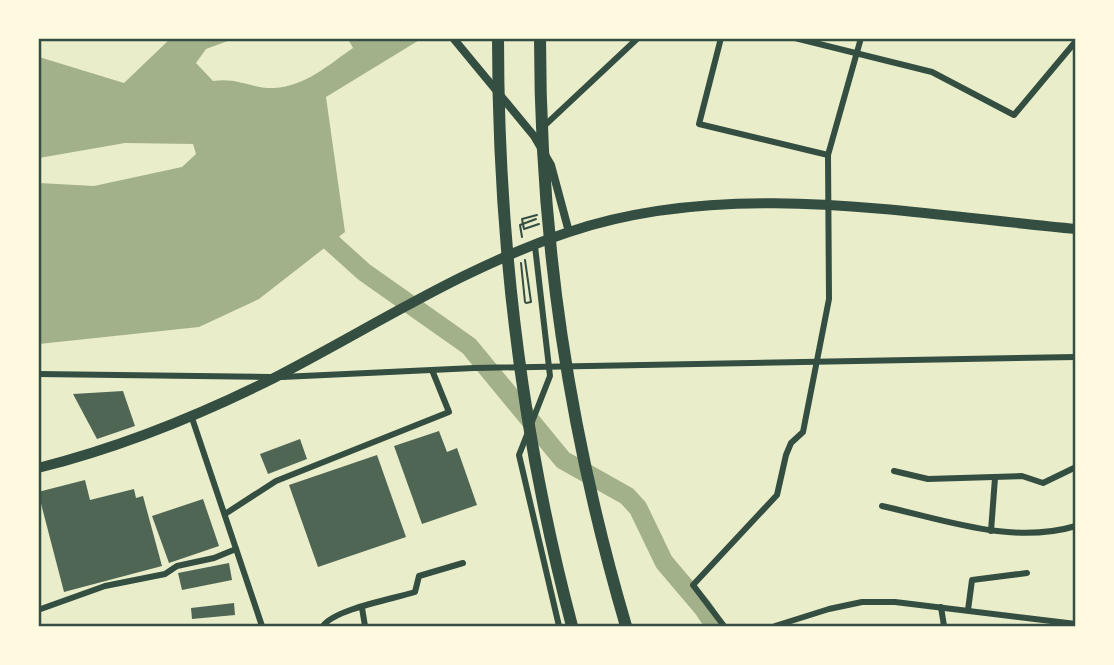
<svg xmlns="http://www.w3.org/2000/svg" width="1114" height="665" viewBox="0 0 1114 665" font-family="'Source Serif 4',serif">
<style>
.water{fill:#a3b18a}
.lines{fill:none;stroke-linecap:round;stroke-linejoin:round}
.river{stroke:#a3b18a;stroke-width:19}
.building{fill:#4f6655}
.path{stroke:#344e41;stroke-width:2}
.minor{stroke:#344e41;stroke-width:6}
.tertiary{stroke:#344e41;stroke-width:8}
.trunk{stroke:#344e41;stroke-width:10}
.motorway{stroke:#344e41;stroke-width:12}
.neatline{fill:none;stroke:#344e41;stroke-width:2.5}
</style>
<rect width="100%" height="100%" fill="#e9edc9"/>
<path class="water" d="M 170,39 L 233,39 L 206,49 L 196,63 L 213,81 C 238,77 252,89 274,88 C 306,86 328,65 353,48 L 348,39 L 421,39 L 326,97 L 345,232 L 259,299 L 199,327 L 39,344 L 39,183 L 94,186 L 182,167 L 196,154 L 193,144 L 125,143 L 39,158 L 39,57 L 124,83 Z"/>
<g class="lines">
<polyline class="river" points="313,226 364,272 469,346 563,460 627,496 638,508 664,562 703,608 715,626"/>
</g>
<g class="building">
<polygon points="123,391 135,426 97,439 73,394"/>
<polygon points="439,431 447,452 457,448 477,505 422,524 394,446"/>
<polygon points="300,439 307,459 268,474 260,454"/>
<polygon points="377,455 406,537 318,567 289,485"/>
<polygon points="85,480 90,500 134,489 136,498 143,496 162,566 64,592 38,492"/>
<polygon points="203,499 219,546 169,563 152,516"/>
<polygon points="229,563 232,580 182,590 178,573"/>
<polygon points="234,603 235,615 192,619 191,608"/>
</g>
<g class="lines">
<g class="path">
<polyline points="537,215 522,219 524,229 539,224"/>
<polyline points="522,237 520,225 536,219"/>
<polyline points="525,260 531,302 526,303"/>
<polyline points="521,263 525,302"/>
</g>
<g class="minor">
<polyline points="721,38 699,124 828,155"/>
<polyline points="795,38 932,72 1014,115 1076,41"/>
<polyline points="542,128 638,38"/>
<polyline points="535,246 550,376 519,455 559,626"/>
<polyline points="38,374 271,377"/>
<polyline points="282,377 474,368 1076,357"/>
<polyline points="192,418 262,626"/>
<polyline points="894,471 928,479 1022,476 1043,483 1076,467"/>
<path d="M 882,506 C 945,520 1012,545 1076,526"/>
<polyline points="225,514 276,481 449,412 432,370"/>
<polyline points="991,531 995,478"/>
<polyline points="941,607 944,626"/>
<polyline points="362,608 365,626"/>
<polyline points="38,610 105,586 165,574 177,566 214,558 236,549"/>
<polyline points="968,610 972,580 1027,573"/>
<path d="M 323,626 C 335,609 393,599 415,592 L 419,576 L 463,563"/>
<polyline points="724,626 693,585 777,495 786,455 791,443 803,432 829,299 828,155 861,38"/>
<polyline points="775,626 829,609 862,602 895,602 1076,624"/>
</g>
<polyline class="tertiary" points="453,38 534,136 551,165 569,232"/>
<path class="trunk" d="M 38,468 C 122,447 198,416 274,378 C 371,328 464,267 569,232 C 729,178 911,214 1076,229"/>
<g class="motorway">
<path d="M 498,38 C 498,237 521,434 572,626"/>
<path d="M 540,38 C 540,242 569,432 626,626"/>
</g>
</g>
<rect width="1114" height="665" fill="none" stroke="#fefae0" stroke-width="80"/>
<rect x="40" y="40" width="1034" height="585" class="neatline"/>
</svg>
